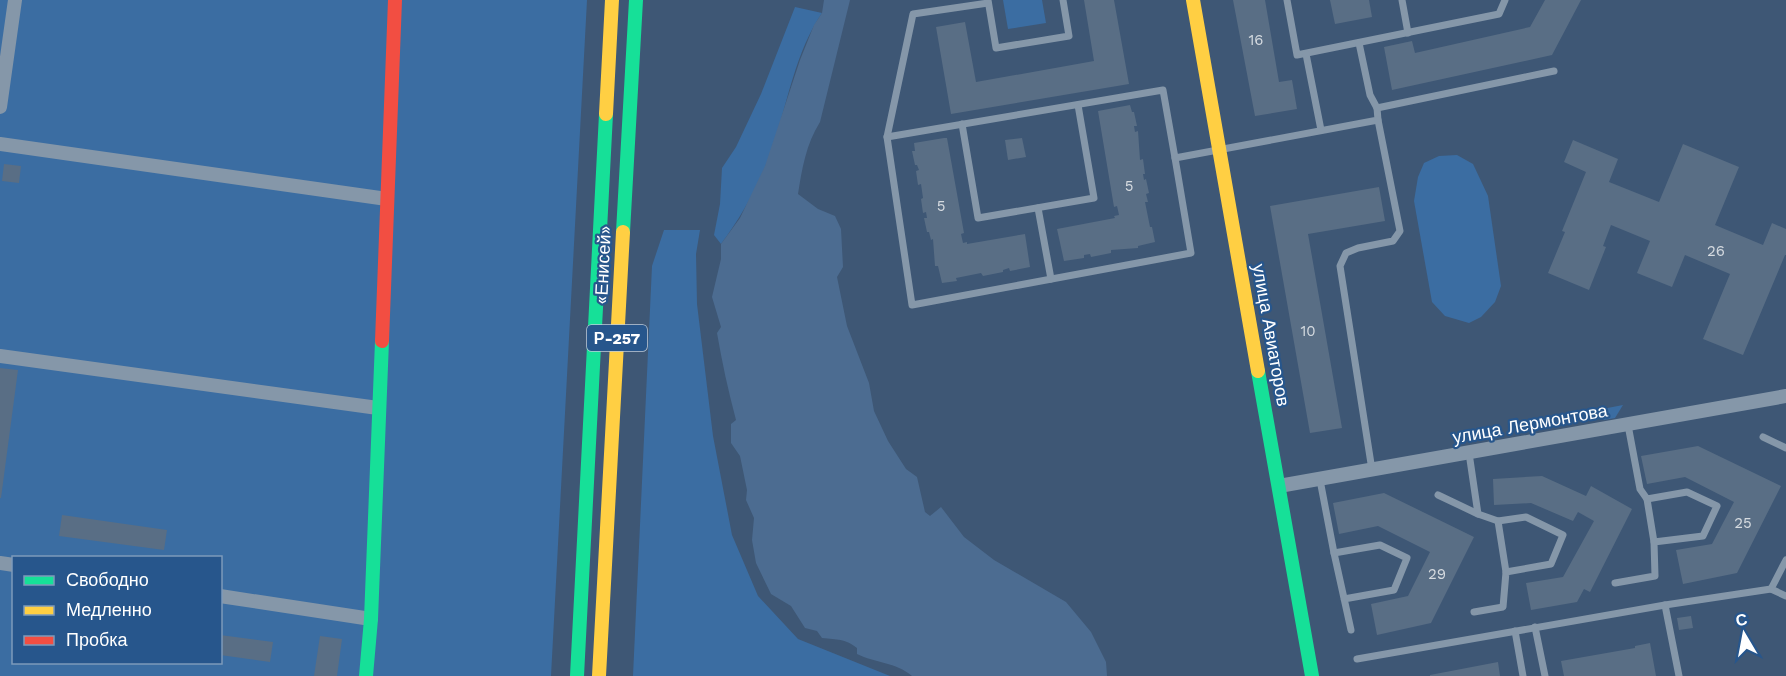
<svg xmlns="http://www.w3.org/2000/svg" width="1786" height="676" viewBox="0 0 1786 676" font-family="'Work Sans',sans-serif">
<style>
.green{fill:#3b6da2;fill-rule:evenodd}
.water{fill:#4c6c91}
.building{fill:#596e85}
.lines{fill:none;stroke-linecap:round;stroke-linejoin:round}
.lane{stroke:#8597a9;stroke-width:7}
.street{stroke:#8597a9;stroke-width:14}
.fast{stroke:#16e098;stroke-width:14}
.slow{stroke:#ffcf43;stroke-width:14}
.jam{stroke:#f24e42;stroke-width:14}
.labels{text-anchor:middle;stroke-width:4.5;stroke-linejoin:round;paint-order:stroke}
.number-label{font-size:15px;fill:#d6dbe0}
.shield{fill:#27568c;stroke:#beccdc;stroke-width:1.5}
.shield-label{font-size:16px;font-weight:bold;fill:#fff}
.street-label{font-size:18px;fill:#fff;stroke:#27568c}
</style>
<rect width="100%" height="100%" fill="#3e5775"/>
<g class="green">
<path d="M 0,0 L 587,0 L 551,676 L 0,676 ZM 14,558 L 220,558 L 220,662 L 14,662 Z"/>
<polygon points="1003,0 1042,0 1046,23 1008,29"/>
<path d="M 795,7 L 822,13 C 796,51 788,100 774,143 C 762,180 744,213 721,244 L 714,235 L 720,204 L 722,168 L 736,147 L 761,94 Z"/>
<polygon points="1457,155 1473,164 1488,196 1501,286 1495,302 1481,317 1469,323 1445,316 1432,302 1414,201 1418,177 1424,163 1439,156"/>
<polygon points="664,230 700,230 696,254 697,304 713,436 732,535 758,596 798,639 890,676 633,676 652,266"/>
<polygon points="1623,405 1615,418 1604,420 1592,411"/>
</g>
<path class="water" d="M 824,0 L 850,0 L 820,122 C 806,144 802,169 798,194 L 818,209 L 835,216 L 841,229 L 843,267 L 837,277 L 847,326 L 869,383 L 874,411 L 888,441 L 906,469 L 917,477 L 925,512 L 930,516 L 941,507 L 964,537 L 994,560 L 1066,602 L 1091,632 L 1106,662 L 1107,676 L 912,676 C 896,662 875,663 857,654 L 857,648 C 844,638 838,640 822,638 L 817,631 L 805,628 L 791,606 L 771,594 L 756,563 L 752,540 L 754,518 L 746,500 L 747,490 L 740,456 L 731,443 L 731,424 L 736,420 C 728,390 722,362 717,333 L 721,327 L 712,297 L 721,259 L 721,244 L 740,218 L 765,166 L 800,60 L 814,25 L 822,13 Z"/>
<g class="building">
<polygon points="1084,0 1114,0 1129,84 951,114 936,27 965,22 976,82 1094,61"/>
<polygon points="1233,0 1265,0 1279,82 1292,80 1297,109 1255,116"/>
<polygon points="1330,0 1369,0 1372,17 1335,24"/>
<polygon points="1545,0 1581,0 1552,55 1392,90 1384,47 1412,41 1415,53 1530,27"/>
<polygon points="1130,105 1132,112 1134,112 1137,126 1134,126 1135,132 1138,131 1140,160 1143,159 1145,174 1143,174 1144,180 1146,179 1149,193 1146,194 1148,202 1145,202 1150,227 1152,227 1155,242 1138,246 1138,248 1111,250 1111,253 1091,257 1090,254 1084,255 1084,258 1064,261 1057,229 1115,218 1114,216 1119,215 1117,206 1114,207 1098,111"/>
<polygon points="944,138 947,138 964,233 961,234 963,243 967,242 967,244 1025,234 1030,267 1010,271 1009,268 1003,270 1003,272 983,276 981,273 956,278 957,281 942,283 938,266 935,266 933,239 931,240 929,232 927,232 924,218 927,218 926,212 923,213 921,199 923,198 921,184 918,185 916,171 919,170 917,165 915,165 912,151 915,151 914,143"/>
<polygon points="1022,138 1026,157 1008,160 1005,140"/>
<polygon points="1573,140 1618,159 1609,182 1659,202 1683,144 1739,167 1715,225 1763,245 1772,223 1786,229 1786,255 1785,255 1743,355 1703,339 1730,274 1685,255 1672,287 1637,273 1650,241 1611,225 1603,246 1606,247 1589,290 1548,273 1565,232 1562,231 1586,172 1564,162"/>
<polygon points="4,164 21,166 19,183 2,181"/>
<polygon points="1379,187 1385,221 1308,234 1342,428 1310,433 1270,206"/>
<polygon points="0,368 18,370 1,498 0,498"/>
<polygon points="1698,446 1781,486 1737,573 1683,584 1676,550 1712,544 1734,502 1685,477 1647,484 1641,456"/>
<polygon points="1542,476 1586,496 1591,486 1632,509 1590,592 1584,589 1577,602 1531,610 1526,583 1563,577 1594,521 1578,512 1573,521 1531,503 1494,505 1493,479"/>
<polygon points="1384,493 1474,537 1431,623 1377,635 1371,604 1408,596 1430,552 1378,526 1339,534 1333,503"/>
<polygon points="62,515 167,530 164,550 59,536"/>
<polygon points="1691,616 1693,628 1679,630 1677,618"/>
<polygon points="220,635 273,642 270,662 220,655"/>
<polygon points="320,636 342,639 337,676 314,676"/>
<polygon points="1650,643 1656,676 1564,676 1561,661 1635,648 1635,646"/>
<polygon points="1498,662 1500,676 1430,676 1430,675"/>
</g>
<g class="lines">
<g class="lane">
<polyline points="988,0 996,48 1069,36 1063,0"/>
<polyline points="1287,0 1297,55 1499,14 1505,0"/>
<polyline points="1402,0 1408,33"/>
<polyline points="988,3 913,14 887,137 912,305 1191,253 1175,158"/>
<polyline points="1359,43 1370,95 1377,108"/>
<polyline points="1306,54 1321,130"/>
<polyline points="962,124 978,218 1094,198 1078,105"/>
<polyline points="887,137 1163,90 1175,158 1378,120 1377,108 1554,71"/>
<polyline points="1038,208 1051,279"/>
<polyline points="1763,437 1786,448"/>
<polyline points="1469,453 1478,514 1498,521 1526,517 1563,535 1551,564 1506,572 1503,607 1474,612"/>
<polyline points="1372,470 1340,266 1346,253 1358,248 1393,241 1400,231 1378,120"/>
<polyline points="1320,480 1334,553"/>
<polyline points="1438,495 1478,514"/>
<polyline points="1647,499 1654,542"/>
<polyline points="1498,521 1506,572"/>
<polyline points="1786,560 1771,589 1786,596"/>
<polyline points="1615,583 1655,576 1654,542 1703,536 1717,506 1687,492 1647,499 1640,489 1628,425"/>
<polyline points="1344,599 1394,590 1407,558 1380,545 1334,553 1351,630"/>
<polyline points="1665,605 1679,676"/>
<polyline points="1535,627 1545,676"/>
<polyline points="1515,631 1523,676"/>
<polyline points="1357,659 1665,605 1771,589"/>
</g>
<g class="street">
<polyline points="0,107 15,0"/>
<polyline points="0,144 387,199"/>
<polyline points="0,356 378,408"/>
<polyline points="1279,486 1786,396"/>
<polyline points="0,563 14,565"/>
<polyline points="220,596 371,619"/>
</g>
<g class="fast">
<polyline points="623,232 636,0"/>
<polyline points="1258,371 1312,676"/>
<polyline points="366,676 371,619 382,341"/>
<polyline points="577,676 606,114"/>
</g>
<g class="slow">
<polyline points="1193,0 1258,371"/>
<polyline points="606,114 612,0"/>
<polyline points="599,676 623,232"/>
</g>
<polyline class="jam" points="382,341 395,0"/>
</g>
<g class="labels">
<g class="number-label">
<text x="1256" y="45">16</text>
<text x="1129" y="191">5</text>
<text x="941" y="211">5</text>
<text x="1716" y="256">26</text>
<text x="1308" y="336">10</text>
<text x="1743" y="528">25</text>
<text x="1437" y="579">29</text>
</g>
<rect class="shield" x="587" y="325" width="60" height="26" rx="4.5"/>
<g class="shield-label">
<text x="617" y="344">Р-257</text>
</g>
<g class="street-label">
<text transform="translate(603 265) rotate(-87)" y="6">«Енисей»</text>
<text transform="translate(1271 335) rotate(80)" y="6">улица Авиаторов</text>
<text transform="translate(1530 424) rotate(-10)" y="6">улица Лермонтова</text>
</g>
</g>
<rect x="12" y="556" width="210" height="108" fill="#27568c" stroke="#7d9aba" stroke-width="1.5"/>
<rect x="24" y="576" width="30" height="9" fill="#16e098" stroke="#7d9aba" stroke-width="1.5"/>
<text x="66" y="586" font-size="18" fill="#ffffff">Свободно</text>
<rect x="24" y="606" width="30" height="9" fill="#ffcf43" stroke="#7d9aba" stroke-width="1.5"/>
<text x="66" y="616" font-size="18" fill="#ffffff">Медленно</text>
<rect x="24" y="636" width="30" height="9" fill="#f24e42" stroke="#7d9aba" stroke-width="1.5"/>
<text x="66" y="646" font-size="18" fill="#ffffff">Пробка</text>
<g transform="translate(1744 634) rotate(350)" stroke="#27568c" stroke-width="4.5" paint-order="stroke">
<path d="M0-4.5L10 22L0 15L-10 22Z" fill="#ffffff"/>
<text y="-9" font-size="16" font-weight="bold" text-anchor="middle" fill="#ffffff">С</text>
</g>
</svg>
